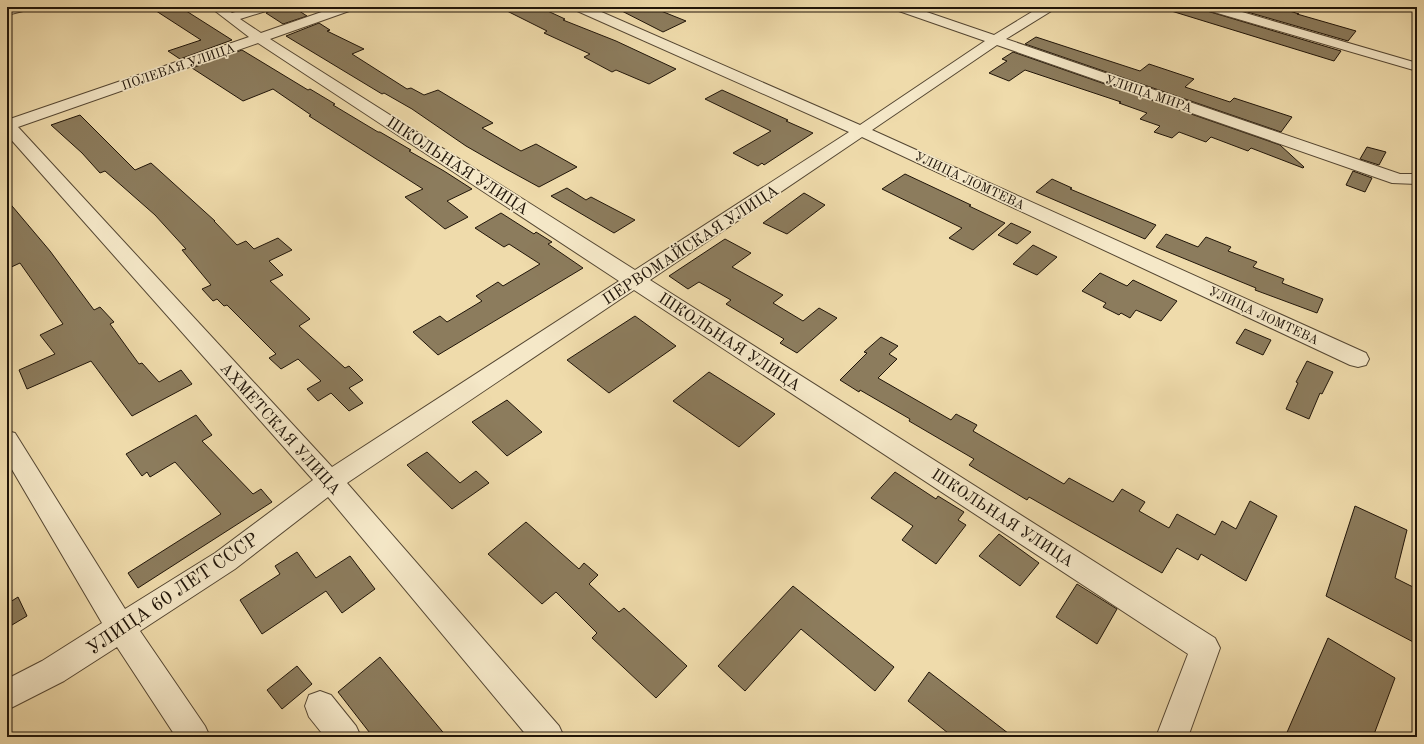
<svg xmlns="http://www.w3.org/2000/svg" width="1424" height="744" viewBox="0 0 1424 744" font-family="'Old Standard TT',serif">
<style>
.building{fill:#8c7c5d;stroke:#201509}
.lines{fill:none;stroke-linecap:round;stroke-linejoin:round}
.minor-casing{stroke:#544632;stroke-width:2}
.minor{fill:#f5e8c8;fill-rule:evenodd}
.labels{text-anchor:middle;stroke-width:3.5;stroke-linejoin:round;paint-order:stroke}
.far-street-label{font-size:13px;fill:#201509;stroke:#f5e8c8}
.street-label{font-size:16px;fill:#201509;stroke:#f5e8c8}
.near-street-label{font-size:19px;fill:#201509;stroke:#f5e8c8}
</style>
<rect width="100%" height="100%" fill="#efdbab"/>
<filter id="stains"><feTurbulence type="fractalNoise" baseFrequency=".005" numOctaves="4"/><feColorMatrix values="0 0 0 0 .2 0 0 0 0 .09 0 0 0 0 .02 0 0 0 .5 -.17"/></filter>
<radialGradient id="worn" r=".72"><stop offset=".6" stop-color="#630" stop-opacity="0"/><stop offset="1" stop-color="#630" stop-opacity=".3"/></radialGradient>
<g class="building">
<polygon points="150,7 180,7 232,40 180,59 168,51 201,40"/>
<polygon points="272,7 293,7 307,16 283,24 266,13 270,11"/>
<polygon points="499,7 539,7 565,19 563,20 616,41 676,69 649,84 616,70 612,72 584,57 590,54 544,33 547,31"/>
<polygon points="614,7 651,7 686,21 663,32"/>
<polygon points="1168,7 1204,7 1207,11 1341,51 1334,61 1168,10"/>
<polygon points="1230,7 1277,7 1299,14 1297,14 1356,31 1348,41"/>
<polygon points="319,23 330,30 327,31 364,49 352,54 407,89 411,88 424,95 438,90 493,123 482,128 521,151 536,144 577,167 539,187 506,169 466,146 412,109 384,93 382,94 286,36"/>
<polygon points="1036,37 1140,71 1149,64 1194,79 1185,87 1230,102 1234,98 1292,117 1281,132 1025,44"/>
<polygon points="242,50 308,90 310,89 335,104 333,105 378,132 380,132 411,150 409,151 444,171 472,189 447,201 468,217 445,229 405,197 423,189 309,116 311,115 273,89 243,101 192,68"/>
<polygon points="1013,52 1280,145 1304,167 1303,168 1251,148 1248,151 1211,137 1206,142 1179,132 1172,138 1154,132 1160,126 1140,119 1147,113 1119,103 1121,102 1025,70 1009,81 989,73 1007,61 1002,59"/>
<polygon points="722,90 788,120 786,121 813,133 764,165 762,163 758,166 733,153 771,131 705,99"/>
<polygon points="80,115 135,170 151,163 215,221 214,221 237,245 246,241 254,249 278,238 292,250 269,261 283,275 270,281 310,319 299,326 345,368 349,366 363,380 349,388 363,403 349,411 331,393 318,401 307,389 321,381 298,359 281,369 269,358 276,354 227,305 224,306 217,299 213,301 202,289 211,285 182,250 186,249 155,215 105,171 100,173 82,153 51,125"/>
<polygon points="1367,147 1386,152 1379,165 1360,159"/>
<polygon points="1353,171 1372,178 1365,192 1346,185"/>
<polygon points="905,174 971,205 969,206 1005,223 973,250 949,238 962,228 882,189"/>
<polygon points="1052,179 1072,188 1070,189 1156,225 1145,239 1036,192"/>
<polygon points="567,188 586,200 591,197 635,220 614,233 551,196"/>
<polygon points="804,193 825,205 787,234 763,223"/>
<polygon points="7,200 50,251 94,310 100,307 114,322 110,324 139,364 142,363 159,382 181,370 192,384 132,416 91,361 27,389 19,370 55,354 40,335 63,324 20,263 7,269"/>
<polygon points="501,213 534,234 536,232 552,242 548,244 583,268 438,355 413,332 440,316 447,322 482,301 476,296 498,282 503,286 540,264 509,244 504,247 475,228"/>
<polygon points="1011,223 1031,232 1017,244 998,235"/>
<polygon points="1166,234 1198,247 1206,237 1231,247 1228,251 1257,262 1253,267 1284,279 1282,283 1323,299 1317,313 1255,290 1256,288 1156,247"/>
<polygon points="725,239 751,253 732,267 783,295 773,303 803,321 819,308 837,318 797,353 780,343 784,339 726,304 731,300 699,282 688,289 669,276"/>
<polygon points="1033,245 1057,257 1037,275 1013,264"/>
<polygon points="1100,273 1127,286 1133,280 1177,301 1161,321 1136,310 1130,318 1121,313 1119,315 1103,307 1106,303 1082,291"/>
<polygon points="635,316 676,346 609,393 567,360"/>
<polygon points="1245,329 1271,340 1263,355 1236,343"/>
<polygon points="881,337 898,346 889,354 897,359 878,378 951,420 956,414 977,425 973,431 1064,484 1069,478 1113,502 1122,489 1145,502 1139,511 1169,528 1177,514 1215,535 1222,521 1236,529 1250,501 1277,516 1246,581 1201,554 1198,560 1177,548 1162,573 1029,497 1027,500 969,465 974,459 909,421 910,419 860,390 859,392 840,380 867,353 864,352"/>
<polygon points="1307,361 1333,372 1322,394 1320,393 1309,419 1286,409 1298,383 1296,382"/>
<polygon points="709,372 775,414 739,447 673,401"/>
<polygon points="507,400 542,432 507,456 472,422"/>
<polygon points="196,415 212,435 202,441 253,494 261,489 272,502 138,588 128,573 221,514 175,462 150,477 147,472 142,476 126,454"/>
<polygon points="427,452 460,483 476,471 489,483 452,509 407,465"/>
<polygon points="895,472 936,499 938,496 964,512 958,520 966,525 936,564 902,540 913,526 871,498"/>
<polygon points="1355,506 1407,530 1395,578 1417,589 1417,644 1326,596"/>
<polygon points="526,522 579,569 584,563 598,575 589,584 619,612 624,608 687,666 656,698 592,638 597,633 556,592 542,604 488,554"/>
<polygon points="999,534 1039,563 1020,586 979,556"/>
<polygon points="297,552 316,578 350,556 375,589 342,613 326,591 262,634 240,600 280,574 275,566"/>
<polygon points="1077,584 1117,609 1097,644 1056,617"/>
<polygon points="793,586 894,667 875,691 801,629 745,691 718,666"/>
<polygon points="18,597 27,616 7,628 7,604"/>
<polygon points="1328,638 1395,678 1373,737 1285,737"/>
<polygon points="380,657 447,737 373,737 338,692"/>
<polygon points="297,666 312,684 282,709 267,690"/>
<polygon points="929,672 1013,737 953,737 908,701"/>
</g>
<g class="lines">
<defs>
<g id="minor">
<polygon points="7,7 29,7 27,10 7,15"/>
<path d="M 210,7 L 224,7 L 232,13 L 252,7 L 271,7 L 269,10 L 240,19 L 261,33 L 336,7 L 354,7 L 352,10 L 270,39 L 635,270 L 849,132 L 575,10 L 573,7 L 590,7 L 860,125 L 985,41 L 896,10 L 894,7 L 912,7 L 994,35 L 1040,7 L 1055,7 L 1053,10 L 1006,39 L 1400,174 L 1417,174 L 1417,184 L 1392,183 L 997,45 L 872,130 L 1366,353 L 1369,359 L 1366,365 L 1358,367 L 1350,365 L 862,137 L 650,280 L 1215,638 L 1220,648 L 1188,737 L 1156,737 L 1188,654 L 634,290 L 347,483 L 559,726 L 564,737 L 528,737 L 328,497 L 235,569 L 140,631 L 205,726 L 210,737 L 176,737 L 117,647 L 64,681 L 7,710 L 7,679 L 42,661 L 102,623 L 7,461 L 7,431 L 15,433 L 125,609 L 215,553 L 313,480 L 7,135 L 7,120 L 249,37 ZM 258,43 L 619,281 L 332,467 L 18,127 Z"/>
<polygon points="1205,7 1225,7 1417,63 1417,71 1207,10"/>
<polygon points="320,691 331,695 356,726 361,737 325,737 309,717 305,706 309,695"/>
</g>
</defs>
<use href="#minor" class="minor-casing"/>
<use href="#minor" class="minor"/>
</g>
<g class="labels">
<g class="far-street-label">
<text transform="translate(178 66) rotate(-19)" y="5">ПОЛЕВАЯ УЛИЦА</text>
<text transform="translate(1149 93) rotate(19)" y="5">УЛИЦА МИРА</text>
<text transform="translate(970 180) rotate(25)" y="5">УЛИЦА ЛОМТЕВА</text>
<text transform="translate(1264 315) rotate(25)" y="5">УЛИЦА ЛОМТЕВА</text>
</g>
<g class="street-label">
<text transform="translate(458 165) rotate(33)" y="6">ШКОЛЬНАЯ УЛИЦА</text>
<text transform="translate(690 244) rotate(-33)" y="6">ПЕРВОМАЙСКАЯ УЛИЦА</text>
<text transform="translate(730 341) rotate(33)" y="6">ШКОЛЬНАЯ УЛИЦА</text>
<text transform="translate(281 428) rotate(48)" y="6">АХМЕТСКАЯ УЛИЦА</text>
<text transform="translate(1003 517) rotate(33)" y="6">ШКОЛЬНАЯ УЛИЦА</text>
</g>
<g class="near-street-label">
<text transform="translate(172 593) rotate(-34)" y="7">УЛИЦА 60 ЛЕТ СССР</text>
</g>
</g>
<rect width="1424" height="744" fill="none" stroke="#efdbab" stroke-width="24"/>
<rect x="8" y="8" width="1408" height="728" fill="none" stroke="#201509" stroke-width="2"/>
<rect x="12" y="12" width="1400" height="720" fill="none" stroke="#201509"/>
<rect width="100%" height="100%" filter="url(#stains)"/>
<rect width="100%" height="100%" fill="url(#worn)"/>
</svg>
